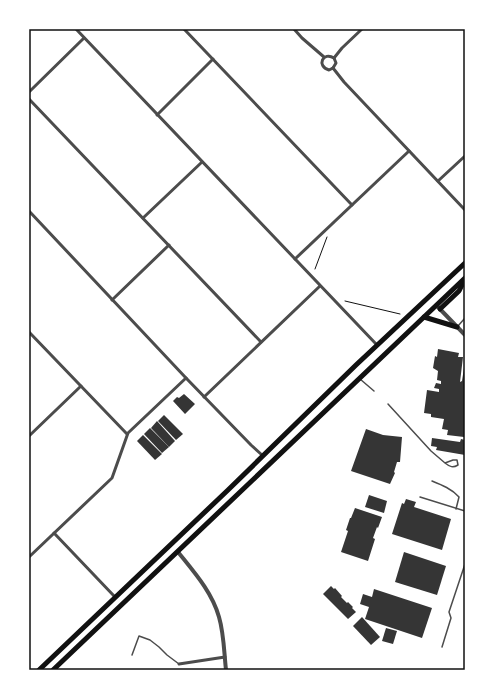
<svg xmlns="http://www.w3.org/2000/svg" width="494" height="699" viewBox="0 0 494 699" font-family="Lora,serif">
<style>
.building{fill:#353535}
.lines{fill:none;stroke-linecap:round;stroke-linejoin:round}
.path{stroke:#111;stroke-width:1}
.service{stroke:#4c4c4c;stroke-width:1.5}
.minor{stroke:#4c4c4c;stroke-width:3}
.tertiary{stroke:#4c4c4c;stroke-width:4}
.primary{stroke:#111;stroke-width:5}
.neatline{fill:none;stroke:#111;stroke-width:1.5}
</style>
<rect width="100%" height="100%" fill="#fff"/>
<g class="building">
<polygon points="438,349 459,353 458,357 463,357 460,382 462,381 464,368 465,368 465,429 464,437 447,435 448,430 442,429 444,419 431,417 431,414 424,413 427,390 439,392 439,389 434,388 436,383 441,384 441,381 437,380 438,371 433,368 435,356 437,357"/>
<polygon points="184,394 195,404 185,414 173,401 177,397 179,398"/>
<polygon points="164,415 183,434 176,440 158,421"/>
<polygon points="157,421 175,441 169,447 151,428"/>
<polygon points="150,428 169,447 162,453 144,434"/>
<polygon points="366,429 383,435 402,437 400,462 397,462 394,472 395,473 390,484 351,471"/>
<polygon points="143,435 162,454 155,460 137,441"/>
<polygon points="432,438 460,442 461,439 465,440 465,455 436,450 437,447 431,446"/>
<polygon points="369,495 387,501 384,513 365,507"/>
<polygon points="406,499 416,502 414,507 451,519 442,550 392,534 402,503 404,504"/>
<polygon points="355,508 382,517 378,528 377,527 373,538 375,539 368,561 341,552 348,531 346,530 350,518 351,518"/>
<polygon points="404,552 446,566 437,595 395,582"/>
<polygon points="331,586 334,589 335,588 342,596 341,597 347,603 348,602 353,607 352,608 356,612 348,619 323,594"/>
<polygon points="374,589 432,608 422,638 365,619 369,607 360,604 363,594 372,597"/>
<polygon points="362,617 380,637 371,645 353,626"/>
<polygon points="386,628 397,631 393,644 382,641"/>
</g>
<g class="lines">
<g class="path">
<polyline points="315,269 327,237"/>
<polyline points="345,301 400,314"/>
</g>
<g class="service">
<polyline points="458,326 465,318"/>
<polyline points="360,379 374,391"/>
<path d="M 388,404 L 431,451 L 445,463 L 453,460 L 457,460 L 458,465 C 453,468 450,467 445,463"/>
<path d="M 432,481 C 442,485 452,489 459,497 L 456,509"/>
<polyline points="420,497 465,511"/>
<polyline points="442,647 451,618 449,612 465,564"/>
<polyline points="132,655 139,636 150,640 159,647 167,655 179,664"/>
</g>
<g class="minor">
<polyline points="76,29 377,345"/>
<polyline points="184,29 352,205"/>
<polyline points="294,29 302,38 324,57"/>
<polyline points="334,58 342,48 362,29"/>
<polyline points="333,68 344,82 465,210"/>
<path d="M 333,68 L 329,70 C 316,66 323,51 334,58"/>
<polyline points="333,68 336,63 334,58"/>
<polyline points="29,92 84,38"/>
<polyline points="29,99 261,342"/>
<polyline points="157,115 213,59"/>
<polyline points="438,181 465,156"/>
<polyline points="29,211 186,378 251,445 262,455"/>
<polyline points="143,218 202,162"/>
<polyline points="295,259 409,151"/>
<polyline points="112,300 169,245"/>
<polyline points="29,332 127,434"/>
<polyline points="204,397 320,286"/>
<polyline points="29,436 81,386"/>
<polyline points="54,533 115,597"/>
<polyline points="29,557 112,478 128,433 186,378"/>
<polyline points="179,664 225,657"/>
</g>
<g class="tertiary">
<polyline points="438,307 465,335"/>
<path d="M 178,552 C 194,572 212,592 219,617 C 224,634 224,652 226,670"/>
</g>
<g class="primary">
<polyline points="440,309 459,291 463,283"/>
<polyline points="424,317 457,327"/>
<polyline points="39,670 228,490 356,365 465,263"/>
<polyline points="53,670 465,278"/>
</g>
</g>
<rect width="494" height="699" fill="none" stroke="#ffffff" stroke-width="60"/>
<rect x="30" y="30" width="434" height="639" class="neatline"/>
</svg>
